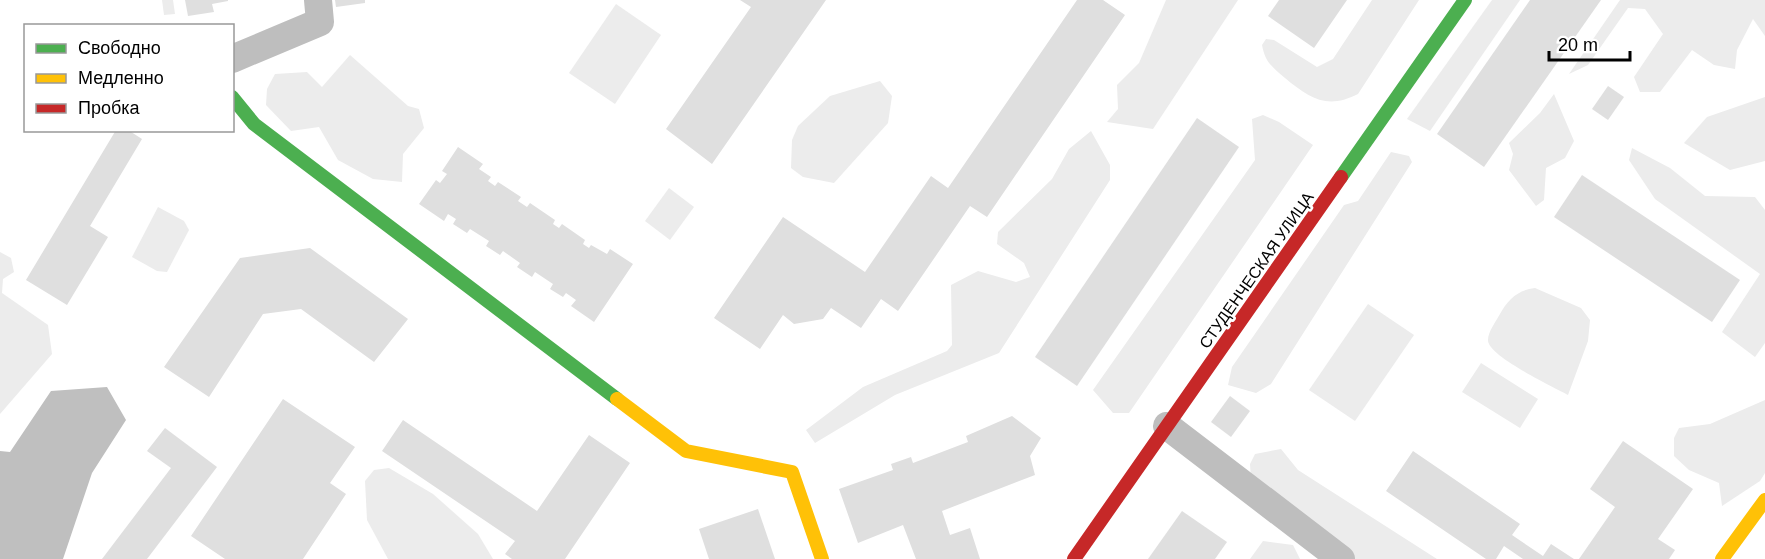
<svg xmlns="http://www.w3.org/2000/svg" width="1765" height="559" viewBox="0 0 1765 559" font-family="Helvetica,sans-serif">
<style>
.green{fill:#ececec}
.water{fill:#bfbfbf}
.building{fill:#dfdfdf}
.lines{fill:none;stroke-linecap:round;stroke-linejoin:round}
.street{stroke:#bebebe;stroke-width:28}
.fast{stroke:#4caf50;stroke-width:14}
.slow{stroke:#ffc107;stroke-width:14}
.jam{stroke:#c62828;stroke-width:14}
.labels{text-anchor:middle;stroke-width:5;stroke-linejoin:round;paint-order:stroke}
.street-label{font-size:16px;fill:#000;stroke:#fff}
</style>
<rect width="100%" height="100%" fill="#fff"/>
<g class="green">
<polygon points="162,0 173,0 175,14 164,15"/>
<polygon points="1166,0 1238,0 1153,129 1107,122 1118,109 1117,85 1139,63"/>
<path d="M 1372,0 L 1419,0 L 1358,94 C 1327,110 1309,98 1285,78 C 1272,67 1265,62 1262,45 L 1266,39 L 1274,40 L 1317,67 L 1333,59 Z"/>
<polygon points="1492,0 1520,0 1430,131 1407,119"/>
<polygon points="1620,0 1765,0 1765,36 1753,19 1737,50 1735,69 1714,65 1692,50 1660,92 1640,92 1634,77 1663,34 1645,9 1628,8 1588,65 1569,74"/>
<polygon points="616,4 661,35 615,104 569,73"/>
<polygon points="350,55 408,106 419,109 424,128 403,154 402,182 373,179 338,160 319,127 291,131 266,105 267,89 275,74 307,72 322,87"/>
<polygon points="880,81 892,96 888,123 834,183 803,177 791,168 792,140 798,126 830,96"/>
<polygon points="1554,94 1574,141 1565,158 1546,168 1544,200 1536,206 1509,170 1513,154 1509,143 1540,113"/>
<polygon points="1765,97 1765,161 1730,170 1684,143 1707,117"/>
<polygon points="1263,115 1279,122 1313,145 1129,413 1113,413 1093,390 1255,160 1252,119"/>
<polygon points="1091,131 1110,165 1110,180 999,353 895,395 815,443 806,430 863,387 947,351 952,345 951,285 978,271 1016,282 1030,277 1024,263 997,244 998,232 1052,179 1069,149"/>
<polygon points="1632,148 1670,168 1705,196 1755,197 1765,210 1765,343 1755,357 1722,332 1760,274 1655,199 1629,160"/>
<polygon points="1391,152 1409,156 1412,162 1271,384 1256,393 1228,385 1232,367 1344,205 1358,201"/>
<polygon points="669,188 694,207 670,240 645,221"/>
<polygon points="158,207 184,221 189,230 167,272 157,271 132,257"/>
<polygon points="0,252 11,258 14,272 3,279 2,293 48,325 52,354 0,414"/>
<path d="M 1535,288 L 1581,308 L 1590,320 L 1588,341 L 1568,395 C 1554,387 1487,356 1488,340 C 1488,332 1496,321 1500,314 C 1508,299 1518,290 1535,288 Z"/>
<polygon points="1368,304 1414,335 1355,421 1309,390"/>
<polygon points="1481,363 1538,399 1520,428 1462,392"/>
<polygon points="1765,400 1765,473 1760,481 1722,506 1719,483 1689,470 1674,456 1674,438 1679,428 1710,424"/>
<polygon points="1281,449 1298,470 1437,559 1354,559 1251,479 1250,464 1255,454"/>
<polygon points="389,468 433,494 478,534 493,559 388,559 367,520 365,481 374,470"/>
<polygon points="1263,541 1293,545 1300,559 1250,559"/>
</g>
<polygon class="water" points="107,387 126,420 92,473 63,559 0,559 0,451 10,452 51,391"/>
<g class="building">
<polygon points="185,0 228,0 228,1 212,4 214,12 188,16"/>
<polygon points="335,0 365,0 365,3 336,7"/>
<polygon points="740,0 826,0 712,164 666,129 751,7"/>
<polygon points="1077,0 1103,0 1125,15 987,217 970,206 898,311 881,299 861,328 831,308 823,319 794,324 783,315 760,349 714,318 783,217 865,272 931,176 948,188"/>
<polygon points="1279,0 1347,0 1314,48 1268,16"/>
<polygon points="1530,0 1601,0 1484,167 1437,134"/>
<polygon points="1608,86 1624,97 1608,120 1592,109"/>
<polygon points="1197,118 1239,147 1077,386 1035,357"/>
<polygon points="116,130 128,130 142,139 90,226 108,237 67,305 26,280"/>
<polygon points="458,147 483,164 479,169 491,177 488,181 495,186 498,182 521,197 518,201 527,207 530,203 555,220 553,224 559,228 562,224 585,240 583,244 589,248 591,245 607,254 610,249 633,264 594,322 571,306 576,300 566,293 563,297 550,289 553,284 535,272 532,277 517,267 520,263 503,251 500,255 486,246 489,241 470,229 467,233 453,224 456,219 448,214 444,221 419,204 436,180 440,183 447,174 442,171"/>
<polygon points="1582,175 1740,280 1712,322 1554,217"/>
<polygon points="310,248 408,319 374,362 301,309 263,314 209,397 164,367 240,258"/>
<polygon points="1230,396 1250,411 1231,437 1211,422"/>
<polygon points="283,399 355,447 330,483 346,494 303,559 225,559 191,536"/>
<polygon points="1012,416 1041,438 1030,456 1035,475 942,511 950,535 970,528 980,559 916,559 903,525 858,543 839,489 893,470 891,464 911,457 913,463 968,442 966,436"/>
<polygon points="403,420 537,511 589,435 630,463 565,559 512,559 505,554 515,541 382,451"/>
<polygon points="165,428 217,467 147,559 102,559 171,468 147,451"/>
<polygon points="1623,441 1693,489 1658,539 1675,550 1669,559 1579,559 1615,507 1590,489"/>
<polygon points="1413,451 1520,524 1512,535 1543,556 1551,544 1574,559 1523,559 1504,546 1496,559 1486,559 1386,491"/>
<polygon points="758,509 775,559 709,559 699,529"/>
<polygon points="1182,511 1227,542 1215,559 1148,559"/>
</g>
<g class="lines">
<g class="street">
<polyline points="232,59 320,22 318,0"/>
<polyline points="1167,426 1341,559"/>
</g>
<g class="fast">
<polyline points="232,97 254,124 617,399"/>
<polyline points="1341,177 1465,0"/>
</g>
<g class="slow">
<polyline points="617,399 686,451 792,472 822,559"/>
<polyline points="1722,559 1765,500"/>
</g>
<polyline class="jam" points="1074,559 1341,177"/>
</g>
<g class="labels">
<g class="street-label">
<text transform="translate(1256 270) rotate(-55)" y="6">СТУДЕНЧЕСКАЯ УЛИЦА</text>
</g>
</g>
<rect x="24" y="24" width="210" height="108" fill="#ffffff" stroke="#999999" stroke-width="1.5"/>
<rect x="36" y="44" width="30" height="9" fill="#4caf50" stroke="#999999" stroke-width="1.5"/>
<text x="78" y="54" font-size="18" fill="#000000">Свободно</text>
<rect x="36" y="74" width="30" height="9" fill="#ffc107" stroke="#999999" stroke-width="1.5"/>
<text x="78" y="84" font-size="18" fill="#000000">Медленно</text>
<rect x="36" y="104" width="30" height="9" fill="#c62828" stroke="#999999" stroke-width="1.5"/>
<text x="78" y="114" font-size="18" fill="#000000">Пробка</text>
<path d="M1549 51v9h81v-9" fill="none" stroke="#000000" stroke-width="3"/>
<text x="1558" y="51" font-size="18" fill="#000000" stroke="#ffffff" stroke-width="4.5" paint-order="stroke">20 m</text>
</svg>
